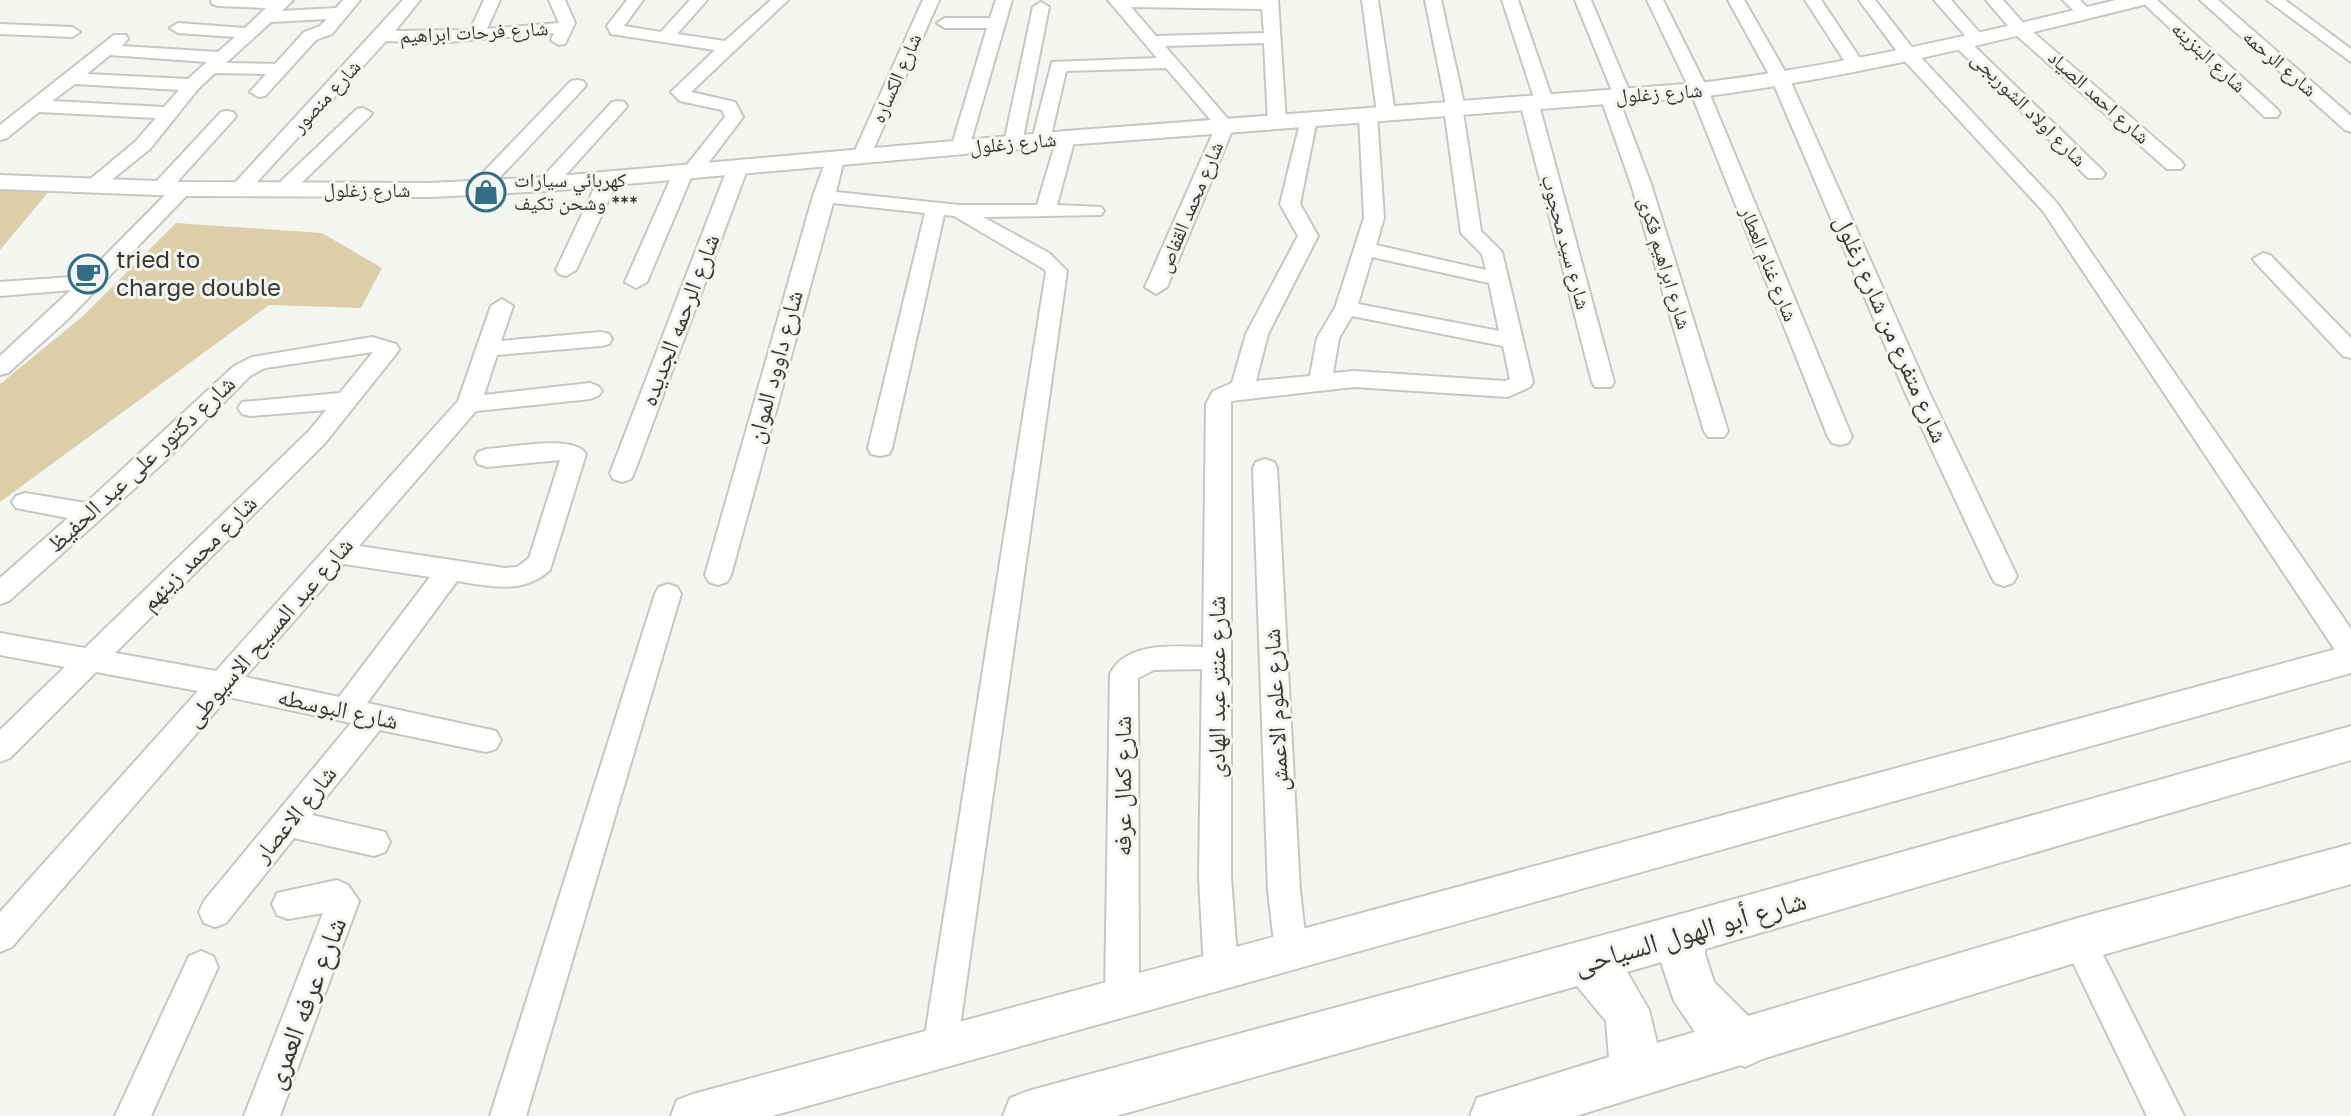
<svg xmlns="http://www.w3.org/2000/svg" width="2351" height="1116" viewBox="0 0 2351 1116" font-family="'Golos Text','Noto Naskh Arabic',sans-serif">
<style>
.green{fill:#dccea8}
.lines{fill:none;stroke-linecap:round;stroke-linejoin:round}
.minor-casing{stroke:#c5c8c2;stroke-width:4}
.tertiary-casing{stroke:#c5c8c2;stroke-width:4}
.secondary-casing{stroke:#c5c8c2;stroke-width:4}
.minor{fill:#fff;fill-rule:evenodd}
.tertiary{fill:#fff;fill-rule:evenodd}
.secondary{fill:#fff;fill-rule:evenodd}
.labels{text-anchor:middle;stroke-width:6;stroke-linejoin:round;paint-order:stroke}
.far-street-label{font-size:20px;fill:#373836;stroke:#f3f6f0}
.far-poi-label{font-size:20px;fill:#373836;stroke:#f3f6f0;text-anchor:start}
.poi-label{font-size:24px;fill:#373836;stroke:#f3f6f0;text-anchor:start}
.street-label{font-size:24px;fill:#373836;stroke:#f3f6f0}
.near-street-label{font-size:28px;fill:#373836;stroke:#f3f6f0}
</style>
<rect width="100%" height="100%" fill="#f3f6f0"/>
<g class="green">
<polygon points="0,187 50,190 0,250"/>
<polygon points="176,223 322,233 382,268 361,308 269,305 0,502 0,384 82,317"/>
</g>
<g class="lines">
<defs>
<g id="minor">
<path d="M 211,0 L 293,0 L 282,11 L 336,8 L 343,0 L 360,0 L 332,34 L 316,40 L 265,96 L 259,97 L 250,92 L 266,74 L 215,73 L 198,89 L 150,149 L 99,190 L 92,192 L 82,186 L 136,141 L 156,118 L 39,112 L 7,138 L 0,140 L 0,125 L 114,35 L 126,35 L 128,39 L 122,46 L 218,52 L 235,37 L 178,33 L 170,28 L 178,23 L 245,28 L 266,8 L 218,6 L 212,4 ZM 327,19 L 320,26 L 304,32 L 275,64 L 226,63 L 271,22 ZM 110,55 L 207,62 L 188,79 L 87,74 ZM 75,84 L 179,90 L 164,107 L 52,101 Z"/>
<polygon points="403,0 420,0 395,31 470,30 484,0 500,0 487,29 559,23 549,0 565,0 575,23 565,44 559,45 551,40 554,33 436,43 386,41 246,194 232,194 229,190 232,186"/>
<polygon points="627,0 643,0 624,26 661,32 690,0 707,0 677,34 725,41 771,0 788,0 691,92 735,102 743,117 700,174 692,175 647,282 636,288 625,282 674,171 677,167 686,166 725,117 722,110 680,101 671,92 715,50 611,34 607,26"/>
<polygon points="923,0 939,0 870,157 868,161 854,161 852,157"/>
<polygon points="996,0 1012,0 969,148 967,152 953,152 951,148 987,28 945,28 937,23 945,18 990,18"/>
<path d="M 1108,0 L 1278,0 L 1286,122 L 1283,126 L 1271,126 L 1268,122 L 1264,43 L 1165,46 L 1234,126 L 1167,287 L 1156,294 L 1145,287 L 1216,126 L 1166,68 L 1066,71 L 1050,140 L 1041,146 L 1032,140 L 1052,62 L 1157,58 ZM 1131,7 L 1262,9 L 1264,33 L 1156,36 Z"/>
<polygon points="1362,0 1378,0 1395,113 1386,118 1377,113"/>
<path d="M 1425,0 L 1441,0 L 1465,108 L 1463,112 L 1481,231 L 1502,252 L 1533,382 L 1530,387 L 1508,397 L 1354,387 L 1231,401 L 1231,878 L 1238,970 L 1233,981 L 1221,986 L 1209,981 L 1204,970 L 1199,878 L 1202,669 L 1154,670 L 1138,678 L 1139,997 L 1134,1009 L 1122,1014 L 1110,1009 L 1105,997 L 1110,674 C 1126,642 1172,646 1203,647 L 1206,404 L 1213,391 L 1232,383 L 1246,334 L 1298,236 L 1280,204 L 1302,115 L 1314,115 L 1317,119 L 1300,204 L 1318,236 L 1268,334 L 1256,381 L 1310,376 L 1317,338 L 1335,308 L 1364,218 L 1359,115 L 1362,111 L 1374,111 L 1377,115 L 1384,218 L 1376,245 L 1486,270 L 1482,254 L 1461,233 L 1444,108 L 1446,105 ZM 1372,257 L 1489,283 L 1499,331 L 1358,304 ZM 1352,316 L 1503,346 L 1510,379 L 1505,381 L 1354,371 L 1333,373 L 1339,338 Z"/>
<polygon points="1502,0 1518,0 1553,101 1550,105 1539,105 1614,382 1611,387 1595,387 1592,382 1520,102 1523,98 1534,98"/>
<polygon points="1575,0 1591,0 1631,95 1628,99 1619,100 1651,184 1728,431 1724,437 1708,437 1704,431 1631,184 1600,96 1603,92 1612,91"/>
<polygon points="1647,0 1663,0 1708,90 1852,437 1848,443 1840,445 1832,443 1828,437 1690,90"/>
<polygon points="1728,0 1744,0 1790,80 1929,392 2017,576 2013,583 2004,586 1995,583 1991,576 1905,392 1772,80"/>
<polygon points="1805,0 1821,0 1864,64 1861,68 1849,68"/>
<polygon points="1859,0 1875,0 1914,50 2057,203 2351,629 2351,662 2341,659 2043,211 1902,58"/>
<polygon points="1934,0 1951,0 1986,40 1984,44 1972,44 2102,170 2105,174 2102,178 2088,178 1957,48 1955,44 1957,40 1971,42"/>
<polygon points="1986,0 2003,0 2025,25 2181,161 2184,165 2181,169 2167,169 2015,34"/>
<polygon points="2063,0 2080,0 2094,14 2086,19 2080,17"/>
<polygon points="2140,0 2157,0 2277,109 2280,113 2277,117 2265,117"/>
<polygon points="2200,0 2218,0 2351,116 2351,132 2345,130"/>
<polygon points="2267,0 2285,0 2351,49 2351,62"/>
<polygon points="1041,2 1049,7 1022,143 1013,149 1004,143 1033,7"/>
<polygon points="0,24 72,27 80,32 72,37 0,34"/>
<polygon points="577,80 583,81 586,85 583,89 486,192 472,192 469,188 472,184 571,81"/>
<polygon points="618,101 624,102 627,106 624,110 554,188 540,188 537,184 540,180 612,102"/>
<polygon points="363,108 372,113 369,117 290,194 276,194 273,190 276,186 357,109"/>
<polygon points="227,111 233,112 236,116 233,120 167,193 153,193 150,189 153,185 221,112"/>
<polygon points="1066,132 1075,138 1057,205 1101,207 1104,211 1101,215 983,217 1049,253 1067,271 957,1048 952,1060 940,1065 928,1060 923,1048 1046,272 1044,269 954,216 944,215 892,448 889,454 880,456 871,454 868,448 925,213 833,203 731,575 727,582 718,585 709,582 705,575 813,196 828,155 842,155 844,159 836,192 959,205 1037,205 1057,138"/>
<polygon points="738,161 748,167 634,473 631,479 622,482 613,479 610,473 728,167"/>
<polygon points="609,172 619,178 576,270 566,276 559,274 556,270 599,178"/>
<polygon points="182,183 189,185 192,189 189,193 68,319 8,373 0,375 0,356 71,290 0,296 0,282 85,276 175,185"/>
<polygon points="2263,253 2270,255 2351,338 2351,358 2343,356 2256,263 2253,259"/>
<path d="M 502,299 L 513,306 L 501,341 L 601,332 L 609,334 L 612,339 L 609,344 L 601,346 L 497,355 L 484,395 L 590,383 L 598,386 L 602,391 L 598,396 L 590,399 L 476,411 L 359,546 L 505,568 L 517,567 L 529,558 L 560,460 L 487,467 L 478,464 L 475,458 L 478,452 L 487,449 C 509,448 574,434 586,454 L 550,570 C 523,595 490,586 457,581 L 367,703 L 496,731 L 501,740 L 496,749 L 486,752 L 380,730 L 312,815 L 385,832 L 390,842 L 385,852 L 374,856 L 294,838 L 226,923 L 215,927 L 204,923 L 199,912 L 204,901 L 351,723 L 228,697 L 12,947 L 0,952 L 0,912 L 198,691 L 96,672 L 10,758 L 0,762 L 0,730 L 65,667 L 0,655 L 0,633 L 85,648 L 309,431 L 326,410 L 250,416 L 242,414 L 238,408 L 242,402 L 340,393 L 373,352 L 265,368 L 250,376 L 163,463 L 9,601 L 0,604 L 0,578 L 68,518 L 16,508 L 12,502 L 16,496 L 25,493 L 86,503 L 234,366 L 252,357 L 372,337 L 396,344 L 399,349 L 396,354 L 325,443 L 115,653 L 216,671 L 458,401 L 491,306 ZM 344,564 L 430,577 L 339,697 L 245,677 Z"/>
<polygon points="1265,459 1274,462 1277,468 1300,891 1307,951 1303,962 1291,967 1279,962 1275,951 1268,891 1253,468 1256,462"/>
<polygon points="668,584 677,587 681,594 526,1116 490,1116 655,594 659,587"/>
<polygon points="337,880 348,885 359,901 280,1116 244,1116 323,913 288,919 277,915 272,904 277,893"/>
<polygon points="2078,924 2090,929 2184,1116 2147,1116 2062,940 2066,929"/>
<polygon points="201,951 213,956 218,967 151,1116 115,1116 189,956"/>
</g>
<g id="tertiary">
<path d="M 2116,0 L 2150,0 L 2147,4 C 1999,41 1851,78 1699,97 L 1066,145 L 547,191 L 430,197 L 182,196 L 0,189 L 0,175 L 182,182 L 430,183 L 547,177 L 1066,131 L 1699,83 C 1840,66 1978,34 2116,0 Z"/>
<polygon points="2351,645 2351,673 772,1116 671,1116 677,1100 693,1094"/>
</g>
<path id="secondary" d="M 2351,726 L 2351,760 L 1705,949 L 1705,954 L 1714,982 L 1748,1016 L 2078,918 L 2351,844 L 2351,884 L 2078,962 L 1762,1059 L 1745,1067 L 1741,1065 L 1576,1116 L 1470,1116 L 1477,1098 L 1609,1057 L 1606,1021 L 1577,986 L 1116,1116 L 1003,1116 L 1010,1098 L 1028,1091 L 1681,914 ZM 1661,962 L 1674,1001 L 1695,1032 L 1657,1043 L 1649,1010 L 1627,972 Z"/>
</defs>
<use href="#minor" class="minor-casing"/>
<use href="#tertiary" class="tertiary-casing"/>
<use href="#secondary" class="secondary-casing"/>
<use href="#minor" class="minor"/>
<use href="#tertiary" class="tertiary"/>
<use href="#secondary" class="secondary"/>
</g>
<defs>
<symbol id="shop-ring" viewBox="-11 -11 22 22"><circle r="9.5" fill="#f3f6f0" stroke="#326e86" stroke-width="1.5"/><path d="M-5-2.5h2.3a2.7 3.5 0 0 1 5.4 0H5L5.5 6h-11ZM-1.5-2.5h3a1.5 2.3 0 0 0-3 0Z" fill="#326e86"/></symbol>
<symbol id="cafe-ring" viewBox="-11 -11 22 22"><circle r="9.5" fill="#f3f6f0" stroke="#326e86" stroke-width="1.5"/><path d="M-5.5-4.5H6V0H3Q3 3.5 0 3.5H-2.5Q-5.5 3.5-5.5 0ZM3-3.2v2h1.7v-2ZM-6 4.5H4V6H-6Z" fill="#326e86"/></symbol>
</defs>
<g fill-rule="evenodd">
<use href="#shop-ring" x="464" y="170" width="44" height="44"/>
<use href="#cafe-ring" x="66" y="252" width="44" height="44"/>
</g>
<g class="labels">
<g class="far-street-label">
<text transform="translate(474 32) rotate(-3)" y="7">شارع فرحات ابراهيم</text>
<text transform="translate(2209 57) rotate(43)" y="7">شارع البنزينه</text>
<text transform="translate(2280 63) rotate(41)" y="7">شارع الرحمه</text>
<text transform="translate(896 78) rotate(-66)" y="7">شارع الكساره</text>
<text transform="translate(1659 93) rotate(-4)" y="7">شارع زغلول</text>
<text transform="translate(326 96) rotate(-47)" y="7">شارع منصور</text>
<text transform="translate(2099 97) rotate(42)" y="7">شارع احمد الصياد</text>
<text transform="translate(2029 109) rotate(45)" y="7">شارع اولاد الشوربجى</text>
<text transform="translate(1013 143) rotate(-5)" y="7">شارع زغلول</text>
<text x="367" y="197">شارع زغلول</text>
<text transform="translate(1190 207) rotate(-67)" y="7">شارع محمد القفاص</text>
<text transform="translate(1566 242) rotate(75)" y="7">شارع سيد محجوب</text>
<text transform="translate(1665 263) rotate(73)" y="7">شارع ابراهيم فكرى</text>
<text transform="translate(1769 264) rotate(68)" y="7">شارع غنام العطار</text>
</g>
<g class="far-poi-label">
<text x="514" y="187">كهربائي سيارات<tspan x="514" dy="23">وشحن تكيف ***</tspan></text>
</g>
<g class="poi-label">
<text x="116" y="268">tried to<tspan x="116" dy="28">charge double</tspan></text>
</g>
<g class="street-label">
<text transform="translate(680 320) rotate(-69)" y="8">شارع الرحمه الجديده</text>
<text transform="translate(1891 329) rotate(66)" y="8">شارع متفرع من شارع زغلول</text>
<text transform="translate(775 367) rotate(-75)" y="8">شارع داوود الموان</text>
<text transform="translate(141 464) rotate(-43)" y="8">شارع دكتور على عبد الحفيظ</text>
<text transform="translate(199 553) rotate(-45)" y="8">شارع محمد زينهم</text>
<text transform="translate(269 632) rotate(-49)" y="8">شارع عبد المسيح الاسيوطى</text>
<text transform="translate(1217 687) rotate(-90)" y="8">شارع عنتر عبد الهادى</text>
<text transform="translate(338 709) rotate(12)" y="8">شارع البوسطه</text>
<text transform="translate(1276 710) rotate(-93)" y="8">شارع علوم الاعمش</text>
<text transform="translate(1123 786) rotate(-90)" y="8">شارع كمال عرفه</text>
<text transform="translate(295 814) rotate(-51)" y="8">شارع الاعصار</text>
</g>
<g class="near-street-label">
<text transform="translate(1690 932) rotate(-16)" y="10">شارع أبو الهول السياحى</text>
<text transform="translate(305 1003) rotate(-69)" y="10">شارع عرفه العمرى</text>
</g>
</g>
</svg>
